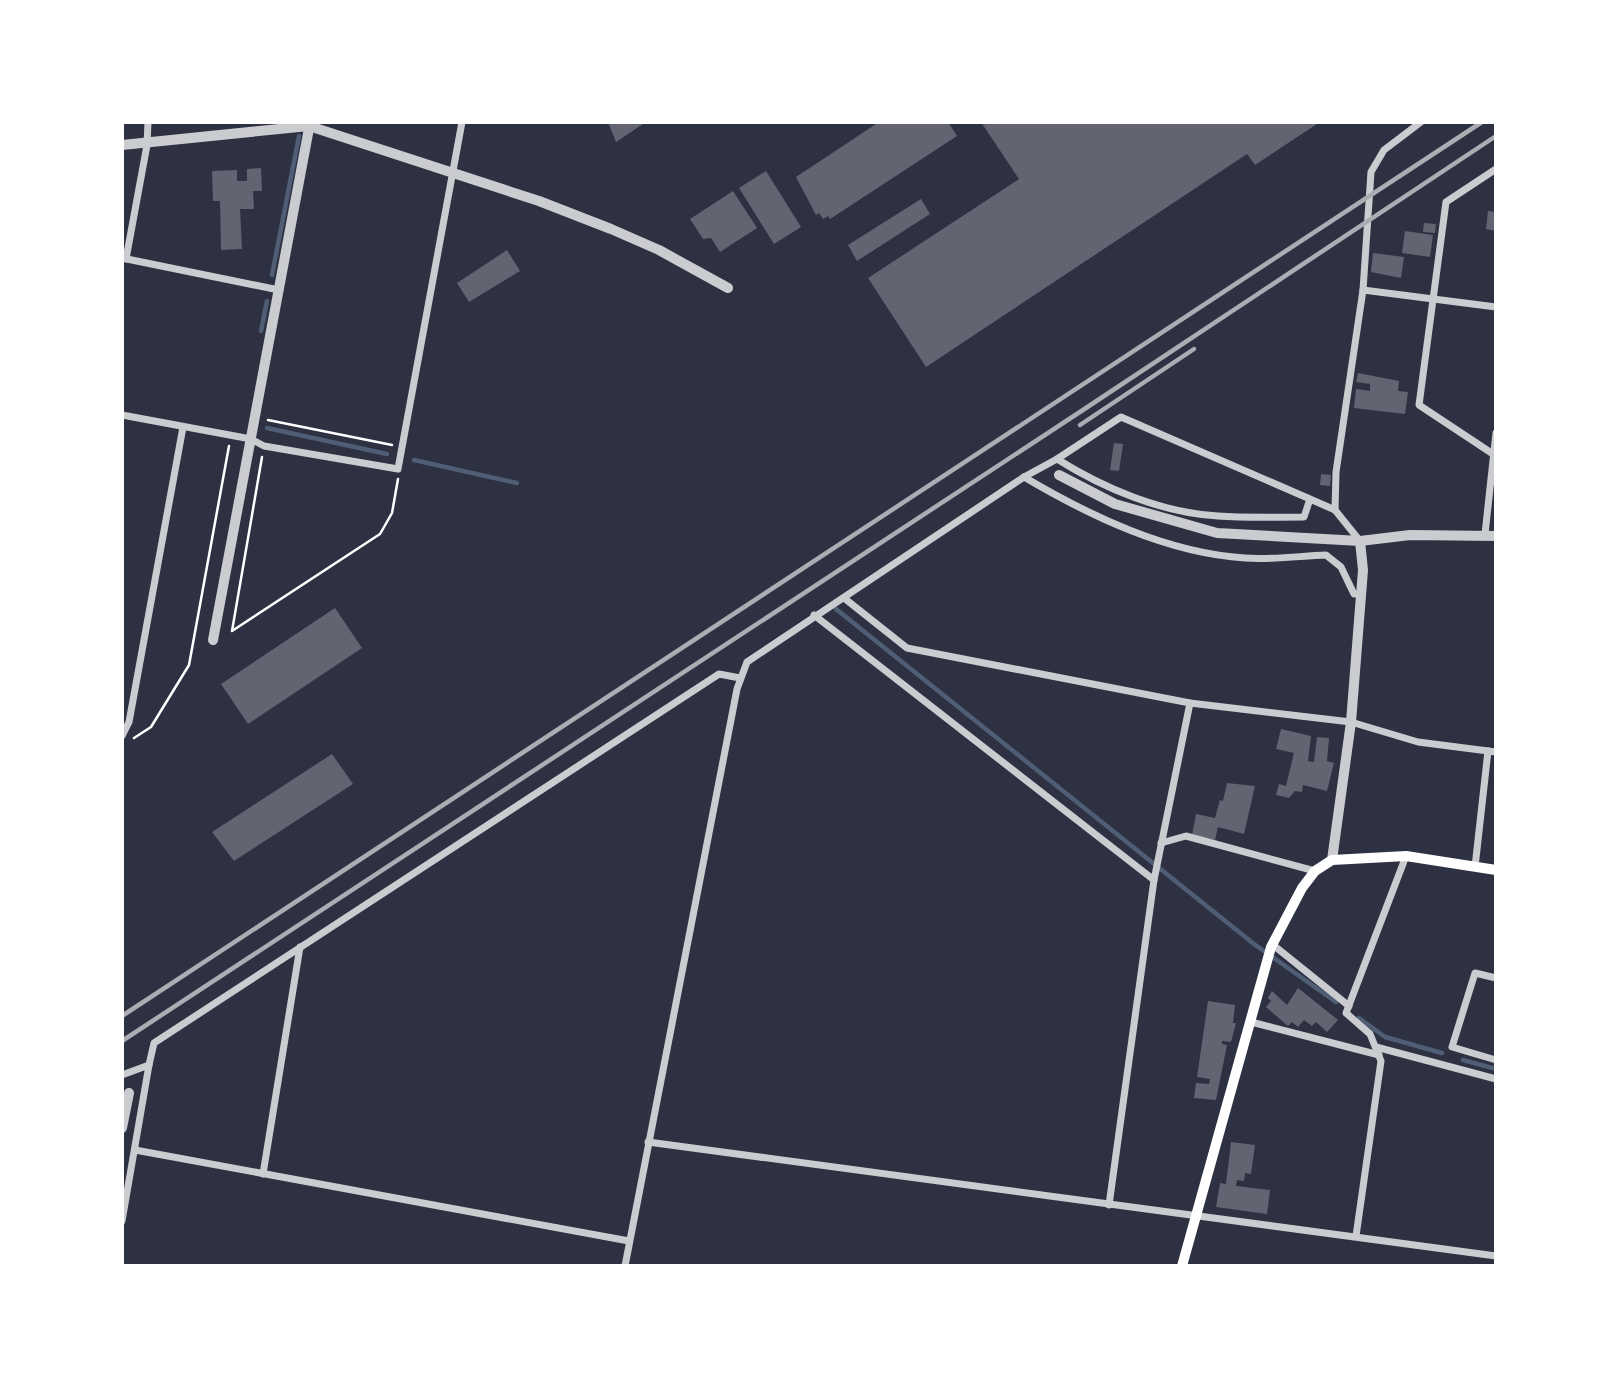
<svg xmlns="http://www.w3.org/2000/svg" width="1618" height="1388" viewBox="0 0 1618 1388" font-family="Lato,sans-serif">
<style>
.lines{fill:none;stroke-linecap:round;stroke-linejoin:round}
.stream{stroke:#4f5d75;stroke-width:4.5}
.building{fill:#626471}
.path{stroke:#fff;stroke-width:2.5}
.minor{stroke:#caccd0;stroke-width:7}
.tertiary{stroke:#caccd0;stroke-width:10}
.secondary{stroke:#fff;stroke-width:10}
.rail{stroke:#abadb3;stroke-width:4.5}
</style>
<rect width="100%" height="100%" fill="#2d3142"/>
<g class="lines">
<g class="stream">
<polyline points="272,275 299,136"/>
<polyline points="261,331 267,301"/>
<polyline points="267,428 387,454"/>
<polyline points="414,460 517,483"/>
<polyline points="836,609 1254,944 1336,1002"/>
<polyline points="1359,1018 1385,1037 1442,1053"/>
<polyline points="1463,1060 1496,1069"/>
</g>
</g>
<g class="building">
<polygon points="608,122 646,122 616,142"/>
<polygon points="879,122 948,122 957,136 830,219 828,216 823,219 819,213 816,215 796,177"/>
<polygon points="981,122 1320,122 1255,165 1247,154 926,367 868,278 1019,179"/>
<polygon points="261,168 262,191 253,191 254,209 240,209 242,249 221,250 220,201 213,201 212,171 237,170 237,181 247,181 247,169"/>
<polygon points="766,171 801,227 774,244 739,188"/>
<polygon points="733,191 757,228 720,252 711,238 703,239 690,219"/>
<polygon points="921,199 930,214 857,261 848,245"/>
<polygon points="1488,211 1496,212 1496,231 1486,229"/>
<polygon points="1424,223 1436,224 1435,233 1423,232"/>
<polygon points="1405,231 1433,235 1430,257 1402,253"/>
<polygon points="507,250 520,271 469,302 457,283"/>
<polygon points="1373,253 1404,257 1401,278 1371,272"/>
<polygon points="1358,373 1399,381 1398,391 1408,392 1405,414 1354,408 1356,389 1370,391 1370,384 1356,382"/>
<polygon points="1114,443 1123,444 1119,471 1110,470"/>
<polygon points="1321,474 1331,475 1330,486 1320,485"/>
<polygon points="335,608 362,648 248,724 221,684"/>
<polygon points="1281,729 1311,736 1308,761 1314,762 1317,737 1329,738 1327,761 1334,763 1327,791 1303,785 1302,792 1295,791 1289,798 1276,795 1279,784 1286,786 1294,753 1276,749"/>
<polygon points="332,754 353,784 234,861 212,832"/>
<polygon points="1227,783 1255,786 1244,834 1218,827 1215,840 1192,835 1196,814 1215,818 1220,800 1223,801"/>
<polygon points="1298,988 1338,1020 1327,1032 1316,1022 1312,1026 1304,1020 1298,1027 1292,1022 1288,1026 1266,1007 1271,1001 1268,998 1272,991 1287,1005"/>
<polygon points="1208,1001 1235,1005 1233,1023 1236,1023 1231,1042 1222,1041 1222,1044 1227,1045 1216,1100 1194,1098 1196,1083 1209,1084 1210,1079 1197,1077"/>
<polygon points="1231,1142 1255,1145 1251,1174 1245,1173 1244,1181 1237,1180 1236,1186 1270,1190 1267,1214 1216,1207 1220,1183 1226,1184"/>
</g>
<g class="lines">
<g class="path">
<polyline points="268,420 392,445"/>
<polyline points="262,457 232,631 380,534 392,513 398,479"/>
<polyline points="134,738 151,727 189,665 229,446"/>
</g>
<g class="minor">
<polyline points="122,258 279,290"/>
<polyline points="126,259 147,145 148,122"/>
<polyline points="1363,290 1496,307"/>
<polyline points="122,415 251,439 264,446 398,469 462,122"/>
<polyline points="1493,454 1419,405 1446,202 1496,169"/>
<path d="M 1024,477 C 1090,516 1167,553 1245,558 C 1272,560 1300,556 1326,555 L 1341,567 L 1354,594 L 1361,594"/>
<path d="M 1310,499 L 1304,517 C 1275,517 1246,518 1218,516 C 1162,513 1103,488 1057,459 L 1121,417 L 1310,499 L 1335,510 L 1360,541"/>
<polyline points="1335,510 1336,472 1363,290 1371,172 1384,150 1421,122"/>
<polyline points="1485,534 1496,433"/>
<polyline points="844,598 907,648 1190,703 1351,722 1418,742 1496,752"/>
<polyline points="814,615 1154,880 1109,1205"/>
<polyline points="122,736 129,722 183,427"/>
<polyline points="1161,843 1186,836 1315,871"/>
<polyline points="1475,867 1488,751"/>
<polyline points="1154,880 1190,703"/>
<polyline points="1272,944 1349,1006"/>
<polyline points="1496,978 1475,973 1452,1047 1496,1060"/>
<polyline points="1251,1022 1379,1055"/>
<polyline points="1376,1047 1496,1079"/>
<polyline points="149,1065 154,1043 719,674 740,678"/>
<polyline points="122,1075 149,1065 122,1221"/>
<polyline points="648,1142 1496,1256"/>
<polyline points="135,1150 629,1241"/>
<polyline points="263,1174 300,947"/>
<polyline points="1356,1236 1381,1061 1370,1034 1346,1013 1406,856"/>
<polyline points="625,1266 737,689 747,662 1024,477 1057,459"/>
</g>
<g class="tertiary">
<polyline points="122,145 309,126 539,201 611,229 659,250 728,288"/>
<polyline points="1059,475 1115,504 1217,533 1360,541 1410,535 1496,536"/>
<polyline points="213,640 310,123"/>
<polyline points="1332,860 1351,722 1363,570 1360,541"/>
<polyline points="122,1128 129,1093"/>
</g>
<polyline class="secondary" points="1182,1266 1271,947 1302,888 1315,871 1332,860 1406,856 1496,870"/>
<g class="rail">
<polyline points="1080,425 1194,349"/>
<polyline points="122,1016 1482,122"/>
<polyline points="122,1041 1089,406 1496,136"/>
</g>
</g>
<rect width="1618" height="1388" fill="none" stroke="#ffffff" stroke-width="248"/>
</svg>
